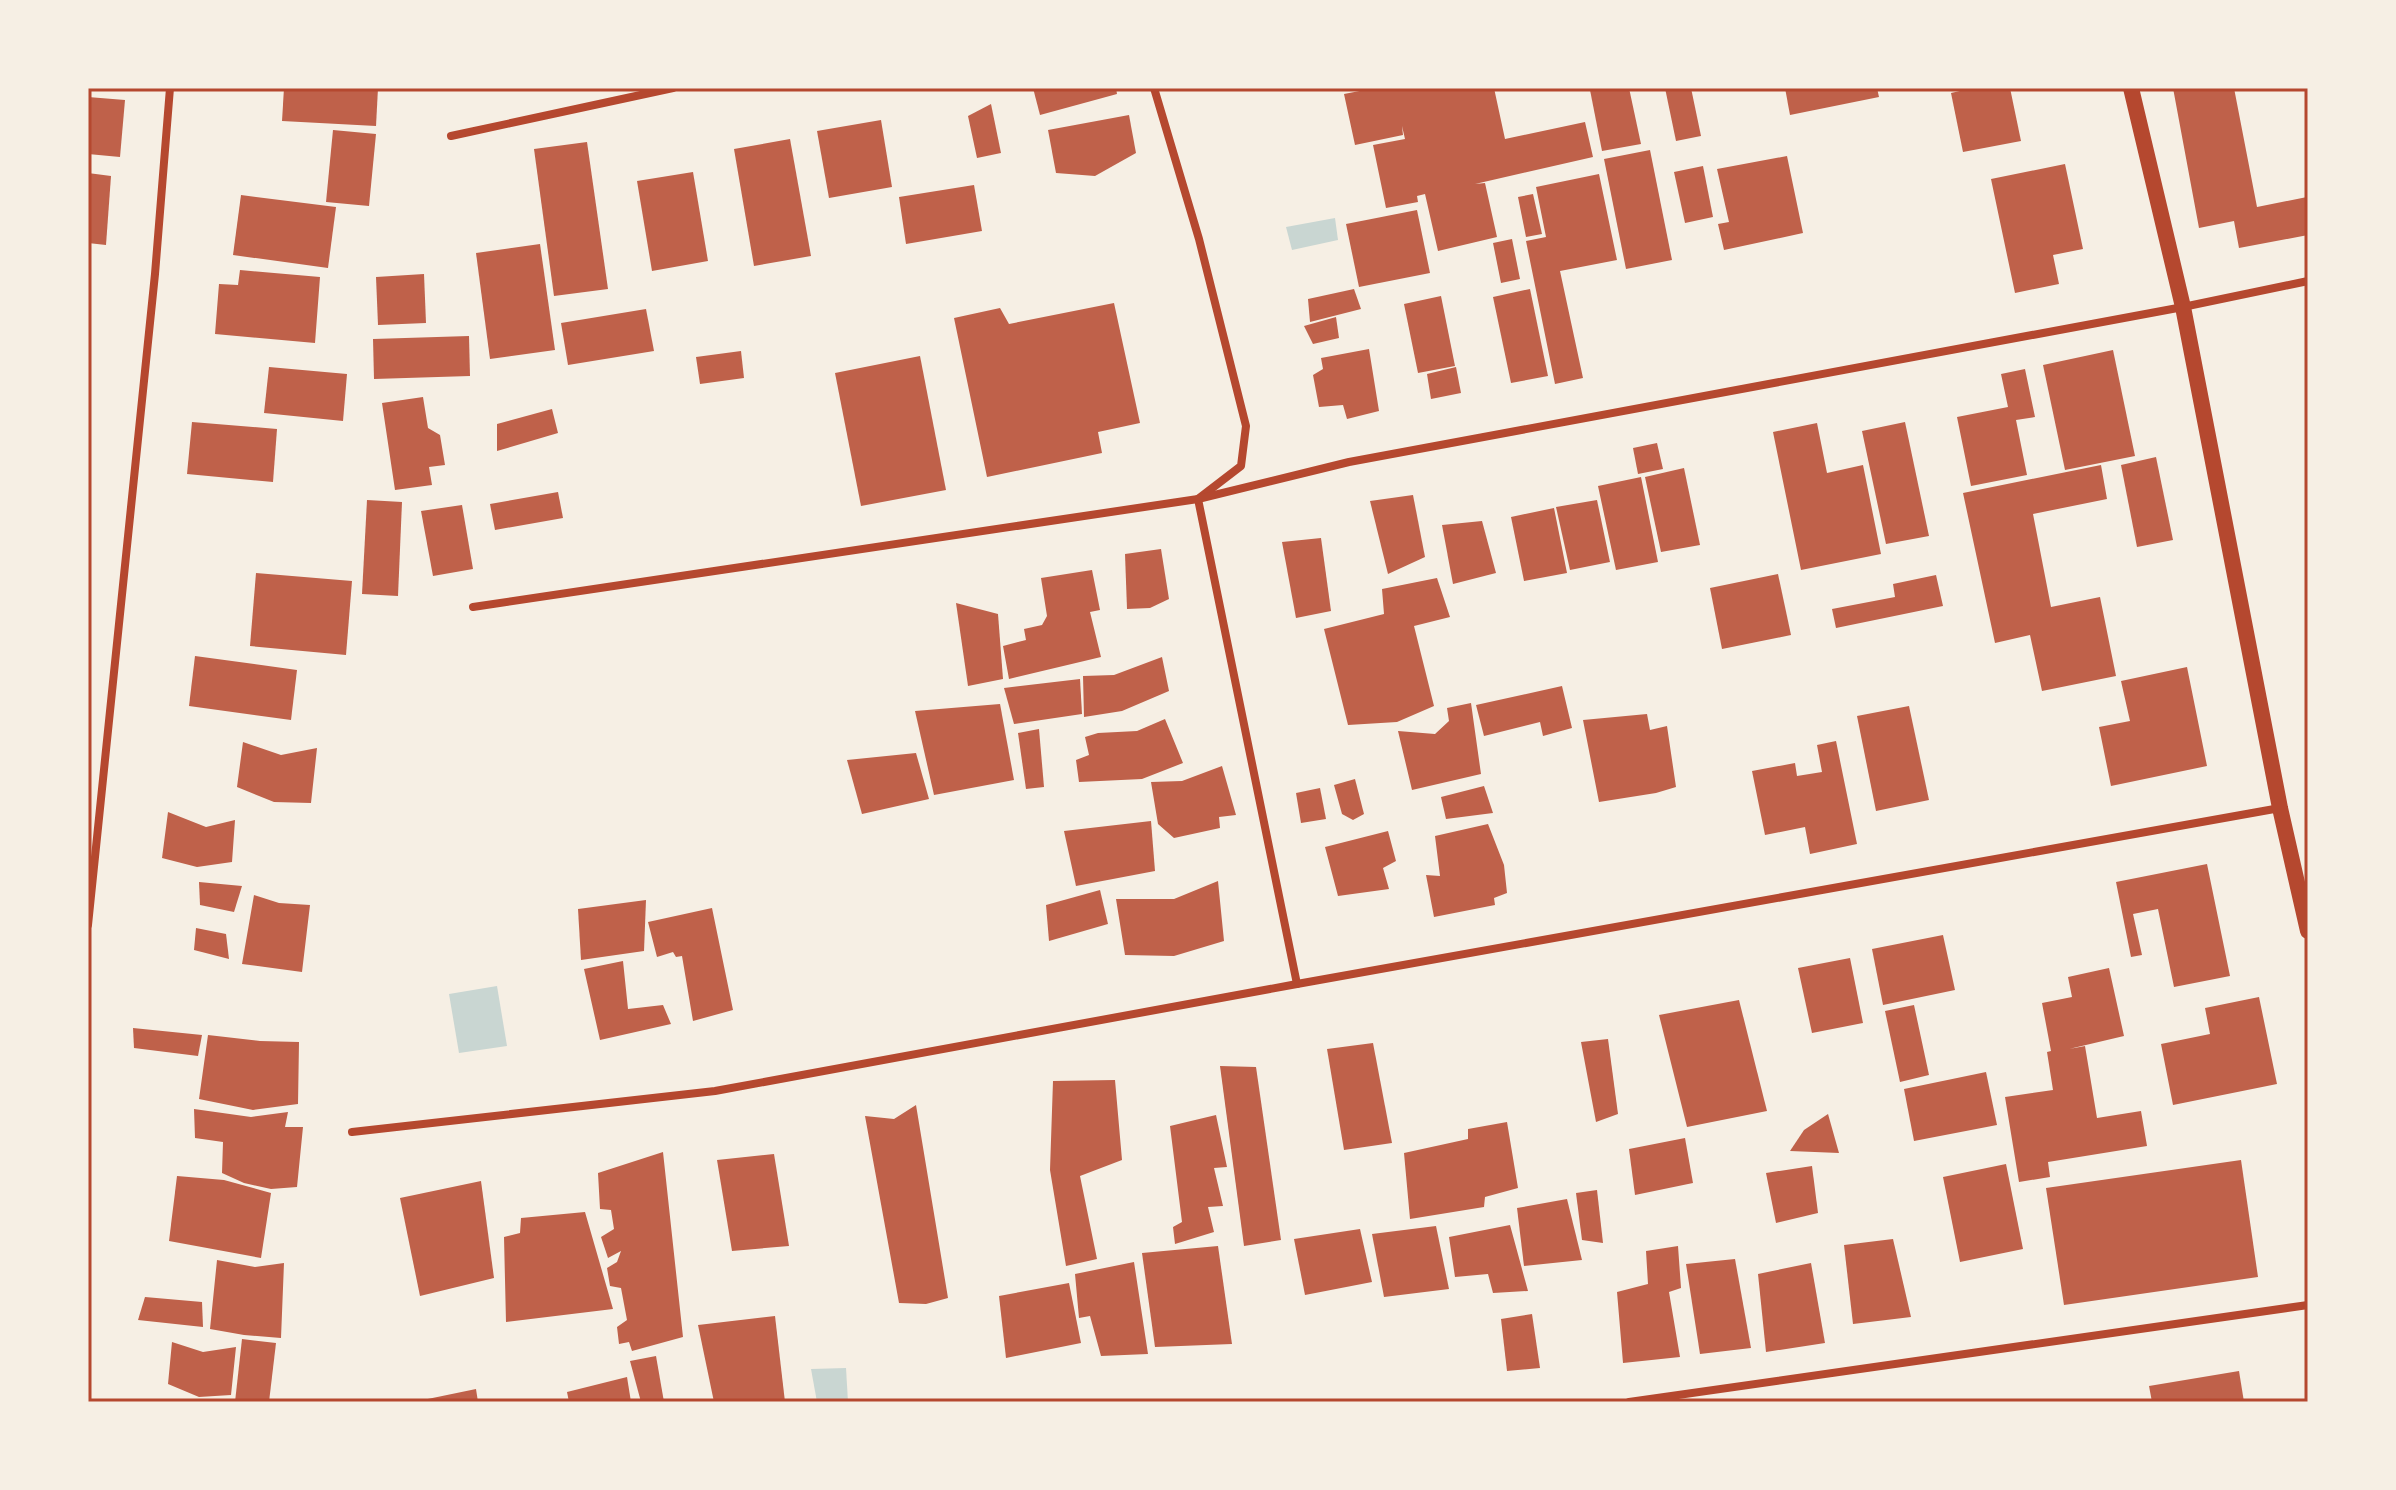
<svg xmlns="http://www.w3.org/2000/svg" width="2396" height="1490" viewBox="0 0 2396 1490" font-family="Raleway,sans-serif">
<style>
.water{fill:#c9d6d2}
.building{fill:#bf614a}
.lines{fill:none;stroke-linecap:round;stroke-linejoin:round}
.minor{stroke:#b5482f;stroke-width:8}
.secondary{stroke:#b5482f;stroke-width:16}
.neatline{fill:none;stroke:#b5482f;stroke-width:3}
</style>
<rect width="100%" height="100%" fill="#f6efe4"/>
<g class="water">
<polygon points="1335,218 1338,240 1292,250 1286,227"/>
<polygon points="497,986 507,1046 459,1053 449,994"/>
<polygon points="846,1368 848,1402 817,1402 811,1369"/>
</g>
<g class="building">
<polygon points="284,88 378,88 376,126 282,121"/>
<polygon points="1033,88 1116,88 1117,94 1040,115"/>
<polygon points="1375,88 1494,88 1505,139 1585,122 1593,157 1475,184 1485,183 1497,237 1438,251 1425,194 1417,196 1418,202 1386,208 1373,145 1405,139 1402,126 1403,135 1355,145 1344,94"/>
<polygon points="1598,88 1629,88 1641,144 1602,151 1590,90"/>
<polygon points="1665,88 1691,88 1701,136 1676,141"/>
<polygon points="1785,88 1877,88 1879,97 1790,115"/>
<polygon points="1973,88 2010,88 2021,141 1963,152 1951,93"/>
<polygon points="2173,88 2234,88 2257,207 2307,197 2308,235 2239,248 2234,221 2199,228"/>
<polygon points="88,97 125,100 120,157 88,154"/>
<polygon points="991,104 1001,153 977,158 968,116"/>
<polygon points="1129,115 1136,153 1095,176 1056,173 1048,130"/>
<polygon points="881,120 892,187 829,198 817,131"/>
<polygon points="333,130 376,134 369,206 326,202"/>
<polygon points="790,139 811,256 754,266 734,149"/>
<polygon points="587,142 608,289 554,296 534,149"/>
<polygon points="1650,150 1672,260 1626,269 1604,159"/>
<polygon points="1787,156 1803,233 1724,250 1718,224 1729,222 1717,169"/>
<polygon points="2065,164 2083,249 2053,255 2059,284 2015,293 1991,179"/>
<polygon points="1703,166 1713,217 1685,223 1674,172"/>
<polygon points="693,172 708,261 652,271 637,181"/>
<polygon points="88,173 111,176 106,245 88,243"/>
<polygon points="1599,174 1617,260 1560,271 1583,378 1555,384 1526,241 1546,237 1536,187"/>
<polygon points="974,185 982,231 906,244 899,197"/>
<polygon points="1533,194 1542,234 1526,237 1518,197"/>
<polygon points="241,195 336,207 328,268 233,255"/>
<polygon points="1417,210 1430,273 1359,287 1346,224"/>
<polygon points="1512,239 1520,279 1501,283 1493,243"/>
<polygon points="540,244 555,350 490,359 476,253"/>
<polygon points="240,270 320,277 315,343 215,334 219,284 238,285"/>
<polygon points="424,274 426,323 378,325 376,277"/>
<polygon points="1354,289 1361,309 1310,322 1308,299"/>
<polygon points="1530,289 1548,376 1511,383 1493,297"/>
<polygon points="1441,296 1455,366 1418,373 1404,304"/>
<polygon points="1114,303 1140,423 1098,432 1102,453 987,477 954,318 1000,308 1009,324"/>
<polygon points="646,309 654,351 568,365 561,323"/>
<polygon points="1336,317 1339,338 1313,344 1304,326"/>
<polygon points="469,336 470,376 374,379 373,339"/>
<polygon points="1369,349 1379,411 1347,419 1343,405 1319,407 1313,375 1323,369 1321,358"/>
<polygon points="2113,350 2135,456 2065,470 2043,365"/>
<polygon points="741,351 744,378 700,384 696,357"/>
<polygon points="920,356 946,490 861,506 835,373"/>
<polygon points="269,367 347,374 343,421 264,413"/>
<polygon points="1456,367 1461,393 1431,399 1427,374"/>
<polygon points="2025,369 2035,417 2016,420 2027,475 1971,486 1957,417 2008,407 2001,374"/>
<polygon points="423,397 428,428 440,435 445,465 429,467 432,485 395,490 382,403"/>
<polygon points="552,409 558,433 497,451 497,424"/>
<polygon points="192,422 277,429 273,482 187,474"/>
<polygon points="1905,422 1929,536 1886,544 1862,431"/>
<polygon points="1817,423 1827,473 1863,465 1881,554 1801,570 1773,432"/>
<polygon points="1657,443 1663,469 1638,474 1633,448"/>
<polygon points="2156,457 2173,540 2137,547 2121,465"/>
<polygon points="2101,465 2107,499 2033,514 2051,607 2100,597 2116,676 2042,691 2030,635 1995,643 1963,493"/>
<polygon points="1684,468 1700,545 1661,552 1645,477"/>
<polygon points="1641,477 1658,562 1616,570 1598,486"/>
<polygon points="558,492 563,518 495,530 490,504"/>
<polygon points="1413,495 1425,557 1388,574 1370,501"/>
<polygon points="367,500 402,502 398,596 362,594"/>
<polygon points="1597,500 1610,562 1570,570 1556,507"/>
<polygon points="462,505 473,569 433,576 421,511"/>
<polygon points="1554,508 1567,573 1524,581 1511,517"/>
<polygon points="1482,521 1496,573 1453,584 1442,525"/>
<polygon points="1321,538 1331,611 1296,618 1282,542"/>
<polygon points="1161,549 1169,599 1150,608 1127,609 1125,554"/>
<polygon points="1092,570 1100,610 1090,612 1101,657 1009,679 1003,646 1026,640 1024,629 1042,625 1047,616 1041,578"/>
<polygon points="256,573 352,581 346,655 250,646"/>
<polygon points="1778,574 1791,635 1722,649 1710,588"/>
<polygon points="1936,575 1943,606 1836,628 1832,609 1895,597 1893,584"/>
<polygon points="1437,578 1450,617 1414,626 1434,706 1397,722 1348,725 1324,629 1384,614 1382,589"/>
<polygon points="956,603 998,614 1003,679 968,686"/>
<polygon points="195,656 297,670 291,720 189,706"/>
<polygon points="1162,657 1169,691 1122,711 1084,717 1083,676 1114,675"/>
<polygon points="2187,667 2207,766 2111,786 2099,727 2130,721 2121,681"/>
<polygon points="1080,679 1082,714 1014,724 1004,688"/>
<polygon points="1562,686 1572,728 1543,736 1540,722 1484,736 1476,705"/>
<polygon points="1471,703 1481,774 1412,790 1398,731 1435,734 1449,721 1447,708"/>
<polygon points="1000,704 1014,780 934,795 915,711"/>
<polygon points="1909,706 1929,800 1876,811 1857,716"/>
<polygon points="1647,714 1650,730 1667,726 1676,787 1656,793 1599,802 1583,720"/>
<polygon points="1165,719 1183,763 1142,779 1079,782 1076,760 1089,755 1085,737 1098,733 1137,731"/>
<polygon points="1039,729 1044,787 1026,789 1018,733"/>
<polygon points="1836,741 1857,844 1810,854 1805,827 1765,835 1752,771 1795,763 1797,776 1822,772 1817,745"/>
<polygon points="243,742 281,755 317,748 311,803 274,802 237,787"/>
<polygon points="916,753 929,799 862,814 847,760"/>
<polygon points="1222,766 1236,815 1219,817 1220,828 1174,838 1158,824 1151,782 1182,781"/>
<polygon points="1355,779 1364,814 1353,820 1342,814 1334,785"/>
<polygon points="1484,786 1493,813 1446,819 1441,797"/>
<polygon points="1320,788 1326,819 1301,823 1296,793"/>
<polygon points="168,812 206,827 235,820 232,862 197,867 162,858"/>
<polygon points="1151,821 1155,871 1076,886 1064,831"/>
<polygon points="1488,824 1504,865 1507,893 1494,898 1495,905 1434,917 1426,875 1440,876 1435,836"/>
<polygon points="1388,831 1396,861 1383,868 1389,889 1338,896 1325,847"/>
<polygon points="2207,864 2230,976 2174,987 2158,909 2133,914 2142,955 2131,957 2116,882"/>
<polygon points="1218,881 1224,941 1174,956 1125,955 1116,899 1174,899"/>
<polygon points="199,882 242,886 234,912 200,905"/>
<polygon points="1100,890 1108,924 1049,941 1046,905"/>
<polygon points="254,895 279,903 310,905 302,972 242,964"/>
<polygon points="646,900 644,951 581,960 578,909"/>
<polygon points="712,908 733,1010 693,1021 682,956 676,957 673,952 657,957 648,922"/>
<polygon points="196,928 226,934 229,959 194,950"/>
<polygon points="1943,935 1955,990 1883,1005 1872,949"/>
<polygon points="1850,958 1863,1023 1812,1033 1798,968"/>
<polygon points="623,961 628,1009 663,1005 671,1024 600,1040 584,969"/>
<polygon points="2109,968 2124,1036 2069,1049 2085,1046 2097,1118 2141,1111 2147,1146 2048,1162 2050,1177 2019,1182 2005,1097 2053,1090 2047,1052 2051,1051 2042,1003 2072,997 2068,977"/>
<polygon points="2259,997 2277,1084 2173,1105 2161,1044 2210,1034 2205,1008"/>
<polygon points="1739,1000 1767,1111 1687,1127 1659,1015"/>
<polygon points="1914,1005 1929,1075 1900,1082 1885,1011"/>
<polygon points="133,1028 202,1035 198,1056 134,1048"/>
<polygon points="208,1035 260,1041 299,1042 298,1104 253,1110 199,1099"/>
<polygon points="1608,1039 1618,1114 1596,1122 1581,1042"/>
<polygon points="1373,1043 1392,1143 1344,1150 1327,1049"/>
<polygon points="1220,1066 1256,1067 1281,1240 1244,1246"/>
<polygon points="1986,1072 1997,1125 1914,1141 1904,1089"/>
<polygon points="1115,1080 1122,1160 1080,1176 1097,1259 1066,1266 1050,1170 1053,1081"/>
<polygon points="916,1105 948,1298 926,1304 899,1303 865,1116 894,1119"/>
<polygon points="194,1109 251,1117 288,1112 285,1127 303,1127 297,1187 271,1189 244,1183 222,1173 223,1142 195,1138"/>
<polygon points="1828,1114 1839,1153 1790,1151 1804,1130"/>
<polygon points="1216,1115 1227,1167 1214,1168 1223,1206 1208,1207 1214,1232 1175,1244 1173,1227 1182,1222 1170,1126"/>
<polygon points="1507,1122 1518,1188 1485,1197 1484,1207 1410,1219 1404,1153 1468,1139 1468,1129"/>
<polygon points="1685,1138 1693,1183 1635,1195 1629,1149"/>
<polygon points="663,1152 683,1337 632,1351 629,1342 619,1344 617,1327 627,1320 621,1288 610,1286 607,1268 617,1262 621,1251 608,1258 601,1237 614,1229 611,1210 600,1209 598,1173"/>
<polygon points="774,1154 789,1246 732,1251 717,1160"/>
<polygon points="2241,1160 2258,1277 2064,1305 2046,1188"/>
<polygon points="2006,1164 2023,1249 1960,1262 1943,1177"/>
<polygon points="1812,1166 1818,1213 1776,1223 1766,1173"/>
<polygon points="177,1176 224,1180 271,1193 261,1258 169,1241"/>
<polygon points="481,1181 494,1278 420,1296 400,1198"/>
<polygon points="1597,1190 1603,1243 1582,1240 1576,1193"/>
<polygon points="1567,1199 1582,1260 1524,1266 1517,1208"/>
<polygon points="585,1212 613,1309 506,1322 504,1237 520,1233 521,1218"/>
<polygon points="1510,1225 1528,1291 1493,1293 1488,1274 1455,1277 1449,1237"/>
<polygon points="1436,1226 1449,1289 1384,1297 1372,1234"/>
<polygon points="1360,1229 1372,1282 1305,1295 1294,1239"/>
<polygon points="1893,1239 1911,1317 1853,1324 1844,1245"/>
<polygon points="1218,1246 1232,1344 1155,1347 1142,1253"/>
<polygon points="1678,1246 1681,1288 1669,1292 1680,1357 1623,1363 1617,1292 1648,1284 1646,1251"/>
<polygon points="1735,1259 1751,1348 1700,1354 1686,1264"/>
<polygon points="217,1260 255,1267 284,1263 281,1338 244,1335 210,1329"/>
<polygon points="1134,1262 1148,1354 1101,1356 1090,1316 1079,1318 1075,1274"/>
<polygon points="1811,1263 1825,1343 1766,1352 1758,1274"/>
<polygon points="1069,1283 1081,1343 1006,1358 999,1296"/>
<polygon points="145,1297 202,1302 203,1327 138,1320"/>
<polygon points="1532,1314 1540,1368 1507,1371 1501,1319"/>
<polygon points="775,1316 785,1402 714,1402 698,1325"/>
<polygon points="242,1339 276,1343 269,1402 235,1402"/>
<polygon points="172,1342 203,1352 236,1347 231,1395 199,1397 168,1384"/>
<polygon points="656,1356 664,1402 641,1402 630,1361"/>
<polygon points="2239,1371 2244,1402 2152,1402 2149,1386"/>
<polygon points="627,1377 631,1402 569,1402 567,1392"/>
<polygon points="476,1389 478,1402 418,1402 418,1401"/>
</g>
<g class="lines">
<g class="minor">
<polyline points="1154,88 1199,239 1246,426 1241,466 1198,499 1297,984"/>
<polyline points="451,136 673,88"/>
<polyline points="473,607 1198,499 1349,462 2183,307 2308,281"/>
<polyline points="88,925 155,274 170,88"/>
<polyline points="352,1132 715,1091 1297,984 2280,808"/>
<polyline points="1629,1402 2308,1305"/>
</g>
<polyline class="secondary" points="2131,88 2183,307 2280,808 2308,931"/>
</g>
<rect width="2396" height="1490" fill="none" stroke="#f6efe4" stroke-width="180"/>
<rect x="90" y="90" width="2216" height="1310" class="neatline"/>
</svg>
